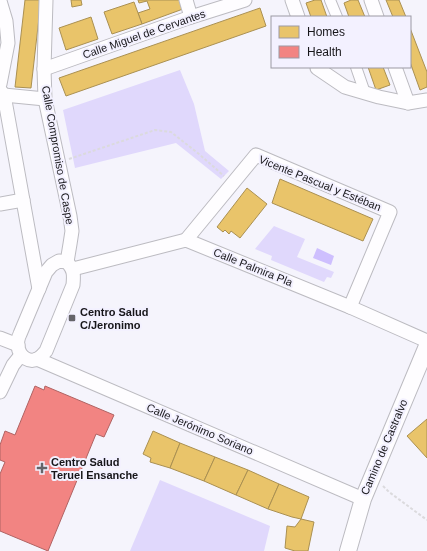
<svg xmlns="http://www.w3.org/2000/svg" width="427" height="551" viewBox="0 0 427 551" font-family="Arial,sans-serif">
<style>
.green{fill:#e0d8fc}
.water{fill:#cebffe}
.homes{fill:#e9c46a;stroke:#aa9052}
.health{fill:#f28482;stroke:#b06363}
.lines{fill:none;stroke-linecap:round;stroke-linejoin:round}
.pedestrian-casing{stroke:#bcbbc1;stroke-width:12}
.minor-casing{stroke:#bcbbc1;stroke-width:15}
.tertiary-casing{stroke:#bcbbc1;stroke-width:18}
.path{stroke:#dbdadd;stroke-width:2;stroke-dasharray:3 2;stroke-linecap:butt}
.pedestrian{stroke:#fefdff;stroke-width:10}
.minor{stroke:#fefdff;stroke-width:13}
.tertiary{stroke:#fefdff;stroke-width:16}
.poi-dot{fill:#656469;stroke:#f3f1ff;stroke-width:1.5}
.labels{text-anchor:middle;stroke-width:4;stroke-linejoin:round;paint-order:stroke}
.street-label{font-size:11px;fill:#17161a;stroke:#f3f1ff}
.poi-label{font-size:11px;font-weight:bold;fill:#17161a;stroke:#f3f1ff;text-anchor:start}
</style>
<rect width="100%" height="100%" fill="#f5f4fc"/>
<g class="green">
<polygon points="180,70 194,104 205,151 229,171 221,179 176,143 75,168 63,110"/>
<polygon points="274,226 305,239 297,257 334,272 331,278 327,277 324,282 271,260 272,256 255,249"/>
<polygon points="160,480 270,526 264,551 130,551"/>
</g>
<polygon class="water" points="317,248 334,256 331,265 313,258"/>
<g class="homes">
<polygon points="25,0 41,0 31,88 15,87"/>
<polygon points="71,0 81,0 82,5 72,7"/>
<polygon points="138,0 180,0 183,9 142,24 138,13 150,9 147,1 139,3"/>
<polygon points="315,0 321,0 327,17 311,17 306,3"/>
<polygon points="351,0 358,0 365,17 349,17 344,3"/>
<polygon points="386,0 399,0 406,17 393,17"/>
<polygon points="134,2 142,24 112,34 104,12"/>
<polygon points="260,8 266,26 66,96 59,78"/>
<polygon points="91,17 98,39 66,50 59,28"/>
<polygon points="410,28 427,72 427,87 420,90 410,62"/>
<polygon points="368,67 383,67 390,85 376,90"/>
<polygon points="280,179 373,219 363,241 272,203"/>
<polygon points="247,188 267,204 240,238 231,231 229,234 225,230 223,232 217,227"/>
<polygon points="427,419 427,458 407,436"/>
<polygon points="153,431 180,443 170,468 150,462 151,458 143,454"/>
<polygon points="180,443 215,457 204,481 170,468"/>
<polygon points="215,457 248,470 236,495 204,481"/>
<polygon points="248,470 279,484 268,509 236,495"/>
<polygon points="279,484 309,497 301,519 292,517 268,509"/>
<polygon points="301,519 314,522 308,551 295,551 285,548 287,526 295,527"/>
</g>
<polygon class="health" points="35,386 44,390 45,386 114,415 104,437 96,434 48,551 0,531 0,474 5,462 0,460 0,445 5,431 15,435"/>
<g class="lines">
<defs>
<g id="pedestrian">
<polyline points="330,0 337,17"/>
<polyline points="356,67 365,93"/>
</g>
<g id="minor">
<polyline points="46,0 44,69 45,99 70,216 72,231 70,244 67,262"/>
<polyline points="186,0 191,17"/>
<polyline points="292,0 298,17"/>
<polyline points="371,0 377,17"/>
<polyline points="0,1 6,21 8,43 0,84"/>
<polyline points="317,67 317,68 345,87 379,97 408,103 427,100"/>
<polyline points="395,67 408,103"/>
<polyline points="44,69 191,17 245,0"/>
<polyline points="0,90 4,95 39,289"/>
<polyline points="4,95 45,99"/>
<polyline points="0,204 23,200"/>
<polyline points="186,240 256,155 390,212 350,307"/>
<path d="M 59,261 L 67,262 C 74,270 74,274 73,285 L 46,351 C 44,353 42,356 39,358 C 30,364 19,357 18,346 C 17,342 18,338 20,334 L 46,272 L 52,265 Z"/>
<polyline points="73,269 186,240 350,307 427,341"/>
<polyline points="0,338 18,345"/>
<polyline points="37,359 363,499"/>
<polyline points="0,392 13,365 21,355"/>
</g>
<polyline id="tertiary" points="348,551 363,499 427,346"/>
</defs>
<use href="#pedestrian" class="pedestrian-casing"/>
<use href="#minor" class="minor-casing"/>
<use href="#tertiary" class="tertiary-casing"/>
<g class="path">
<polyline points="69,159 155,130 171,132 199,154 224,176"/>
<polyline points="383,486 389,492 427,520"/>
</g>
<use href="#pedestrian" class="pedestrian"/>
<use href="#minor" class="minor"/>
<use href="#tertiary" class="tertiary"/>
</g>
<g class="poi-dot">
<rect x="68" y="314" width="8" height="8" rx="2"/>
<path d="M40 462h4v4h4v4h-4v4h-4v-4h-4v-4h4z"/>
</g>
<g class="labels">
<g class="street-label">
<text transform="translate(144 34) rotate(-19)" y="4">Calle Miguel de Cervantes</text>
<text transform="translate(58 155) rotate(80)" y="4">Calle Compromiso de Caspe</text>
<text transform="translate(320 183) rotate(22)" y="4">Vicente Pascual y Estéban</text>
<text transform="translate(253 267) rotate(22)" y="4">Calle Palmira Pla</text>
<text transform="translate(200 429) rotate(23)" y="4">Calle Jerónimo Soriano</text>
<text transform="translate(384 447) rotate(-67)" y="4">Camino de Castralvo</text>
</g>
<g class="poi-label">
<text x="80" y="316">Centro Salud<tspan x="80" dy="13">C/Jeronimo</tspan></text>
<text x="51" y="466">Centro Salud<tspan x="51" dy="13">Teruel Ensanche</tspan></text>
</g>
</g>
<rect x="271" y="16" width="140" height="52" fill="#f3f1ff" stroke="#9b99a3"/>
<rect x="279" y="26" width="20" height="12" fill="#e9c46a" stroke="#9b99a3"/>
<text x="307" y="36" font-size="12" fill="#17161a">Homes</text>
<rect x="279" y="46" width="20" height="12" fill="#f28482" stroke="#9b99a3"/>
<text x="307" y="56" font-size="12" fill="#17161a">Health</text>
</svg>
